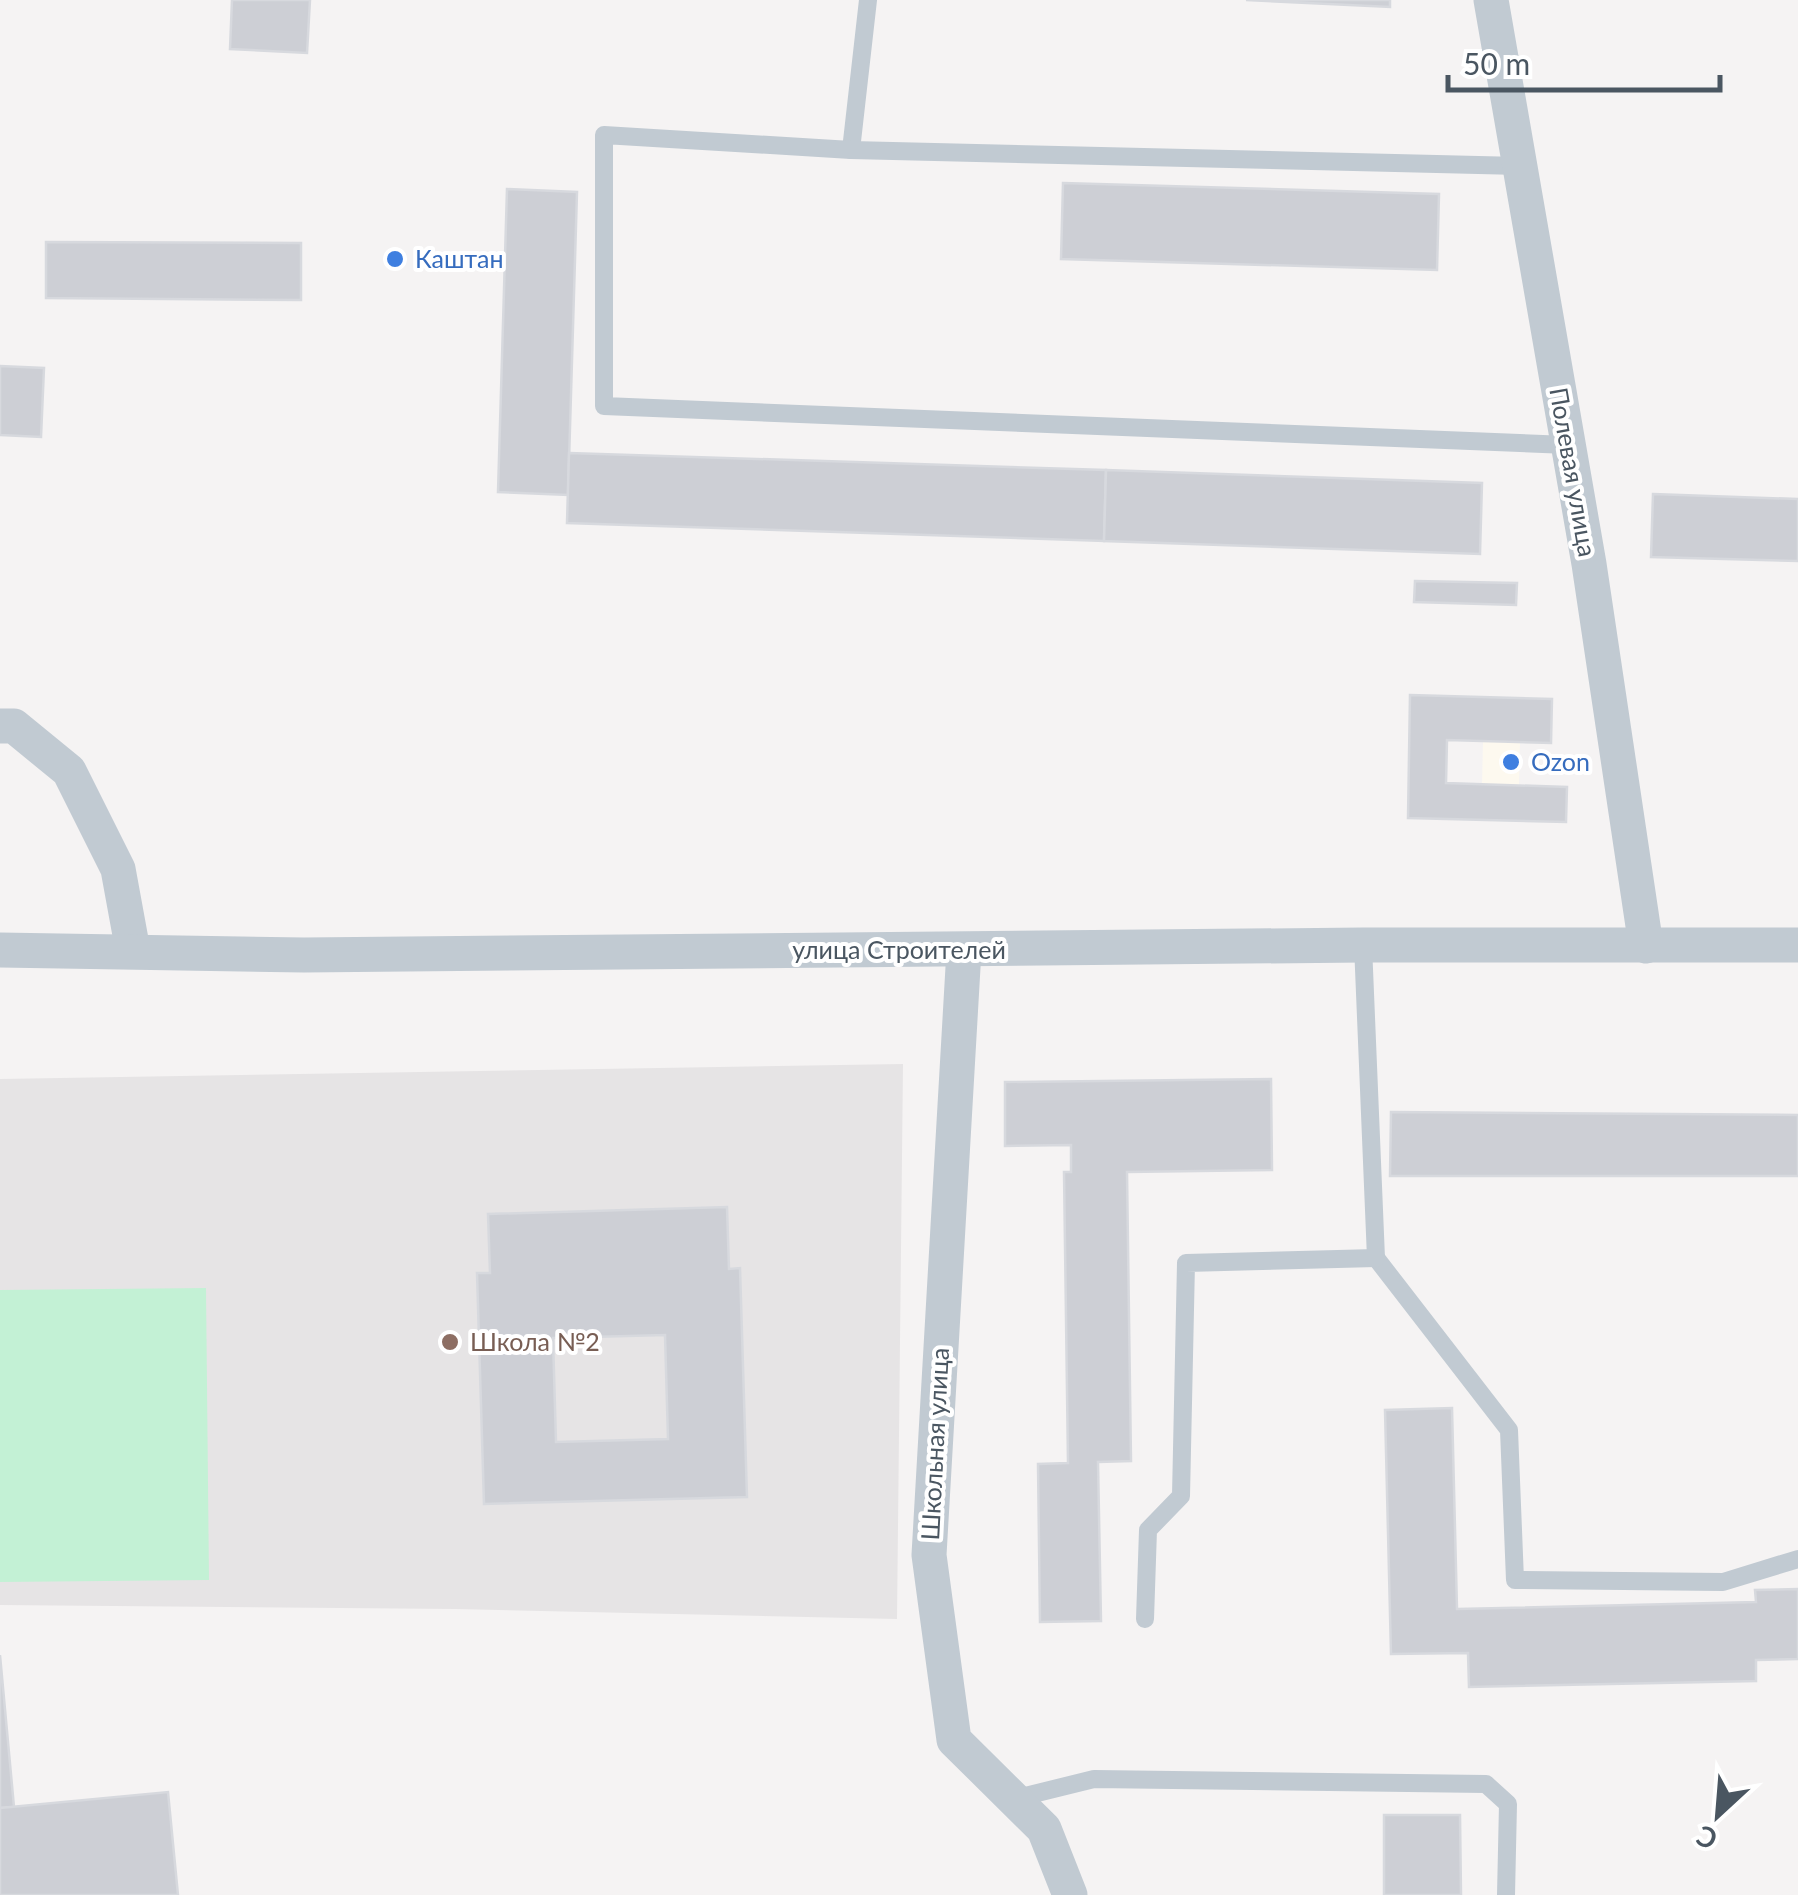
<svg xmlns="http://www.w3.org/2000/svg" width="1798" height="1895" viewBox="0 0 1798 1895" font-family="Lato,sans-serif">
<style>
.commercial{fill:#fdf9ef}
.education{fill:#e6e4e5}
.green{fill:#c3f1d5}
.building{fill:#cdcfd5;stroke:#d7d9de;stroke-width:2.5;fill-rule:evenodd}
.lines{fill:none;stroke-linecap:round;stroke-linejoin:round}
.lane{stroke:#c1cad2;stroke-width:18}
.street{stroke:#c1cad2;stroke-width:35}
.shop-dot{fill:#3f7fe0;stroke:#fff;stroke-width:4}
.education-dot{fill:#8d6e63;stroke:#fff;stroke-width:4}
.labels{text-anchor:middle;stroke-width:8;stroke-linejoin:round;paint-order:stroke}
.shop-label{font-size:25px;fill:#366cbe;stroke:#fff;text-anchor:start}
.street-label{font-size:25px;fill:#4a5661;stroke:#fff}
.education-label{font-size:25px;fill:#785e54;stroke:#fff;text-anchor:start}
</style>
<rect width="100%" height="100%" fill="#f5f3f3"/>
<polygon class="commercial" points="1483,741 1520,742 1519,786 1482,785"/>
<polygon class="education" points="903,1064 897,1619 455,1609 0,1605 0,1079"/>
<polygon class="green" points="206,1288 209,1580 0,1582 0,1290"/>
<g class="building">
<polygon points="232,0 310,0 307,53 230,49"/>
<polygon points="1246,0 1390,0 1390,7"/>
<polygon points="1063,183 1439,194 1437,270 1061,259"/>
<polygon points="507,189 577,192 568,495 498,492"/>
<polygon points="46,242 301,243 301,300 46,298"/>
<polygon points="0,366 44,368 41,437 0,435"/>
<polygon points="569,453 1106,470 1104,541 567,523"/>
<polygon points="1106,470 1482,483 1480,554 1104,541"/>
<polygon points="1653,494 1798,499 1798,561 1651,557"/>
<polygon points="1415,581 1517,583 1516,605 1414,602"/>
<polygon points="1410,695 1552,699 1551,743 1447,740 1446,783 1567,787 1566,822 1408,818"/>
<polygon points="1271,1079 1272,1170 1127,1172 1131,1461 1098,1462 1101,1621 1040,1622 1038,1464 1068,1463 1064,1172 1071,1172 1071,1145 1005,1146 1005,1082"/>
<polygon points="1391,1112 1798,1115 1798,1176 1390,1176"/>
<path d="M 727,1207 L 729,1269 L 740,1268 L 747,1497 L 484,1504 L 477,1273 L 490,1273 L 488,1214 ZM 665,1335 L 668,1439 L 556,1442 L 553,1338 Z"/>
<polygon points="1452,1408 1457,1609 1756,1602 1755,1590 1798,1589 1798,1659 1756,1660 1756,1681 1469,1687 1468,1653 1391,1654 1385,1410"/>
<polygon points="0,1655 14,1807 0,1808"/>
<polygon points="168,1792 178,1895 0,1895 0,1808"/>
<polygon points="1384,1815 1460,1815 1461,1895 1384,1895"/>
</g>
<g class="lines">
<g class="lane">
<polyline points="851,150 868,0"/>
<polyline points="1520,166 851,150 604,135 604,406 1568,445"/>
<polyline points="1376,1258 1509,1430 1515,1580 1723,1582 1798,1559"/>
<polyline points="1145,1619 1148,1530 1181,1496 1186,1263 1376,1258 1363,945"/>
<polyline points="1013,1799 1094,1779 1486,1784 1508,1804 1506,1895"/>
</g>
<g class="street">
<polyline points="1491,0 1589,564 1646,946"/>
<polyline points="0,726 14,726 69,771 118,869 133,951"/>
<polyline points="0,950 304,955 1363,945 1798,945"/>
<polyline points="964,950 929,1555 954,1740 1044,1829 1070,1895"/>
</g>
</g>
<g class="shop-dot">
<circle cx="395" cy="259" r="10"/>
<circle cx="1511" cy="762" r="10"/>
</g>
<circle class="education-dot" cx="450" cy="1342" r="10"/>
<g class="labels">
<g class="shop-label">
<text x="415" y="268">Каштан</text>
<text x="1531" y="771">Ozon</text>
</g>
<g class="street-label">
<text transform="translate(1573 472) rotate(80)" y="9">Полевая улица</text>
<text x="899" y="959">улица Строителей</text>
<text transform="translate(935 1444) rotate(-87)" y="9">Школьная улица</text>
</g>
<g class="education-label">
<text x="470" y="1351">Школа №2</text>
</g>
</g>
<g transform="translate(1718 1815) rotate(206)" stroke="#ffffff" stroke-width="8" paint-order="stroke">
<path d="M0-8L18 38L0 25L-18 38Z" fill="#4a5661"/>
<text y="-15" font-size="28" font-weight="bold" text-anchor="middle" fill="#4a5661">С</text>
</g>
<path d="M1448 75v15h272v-15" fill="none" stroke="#4a5661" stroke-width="5"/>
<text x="1463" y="75" font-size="30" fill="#4a5661" stroke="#ffffff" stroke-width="8" paint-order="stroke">50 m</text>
</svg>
